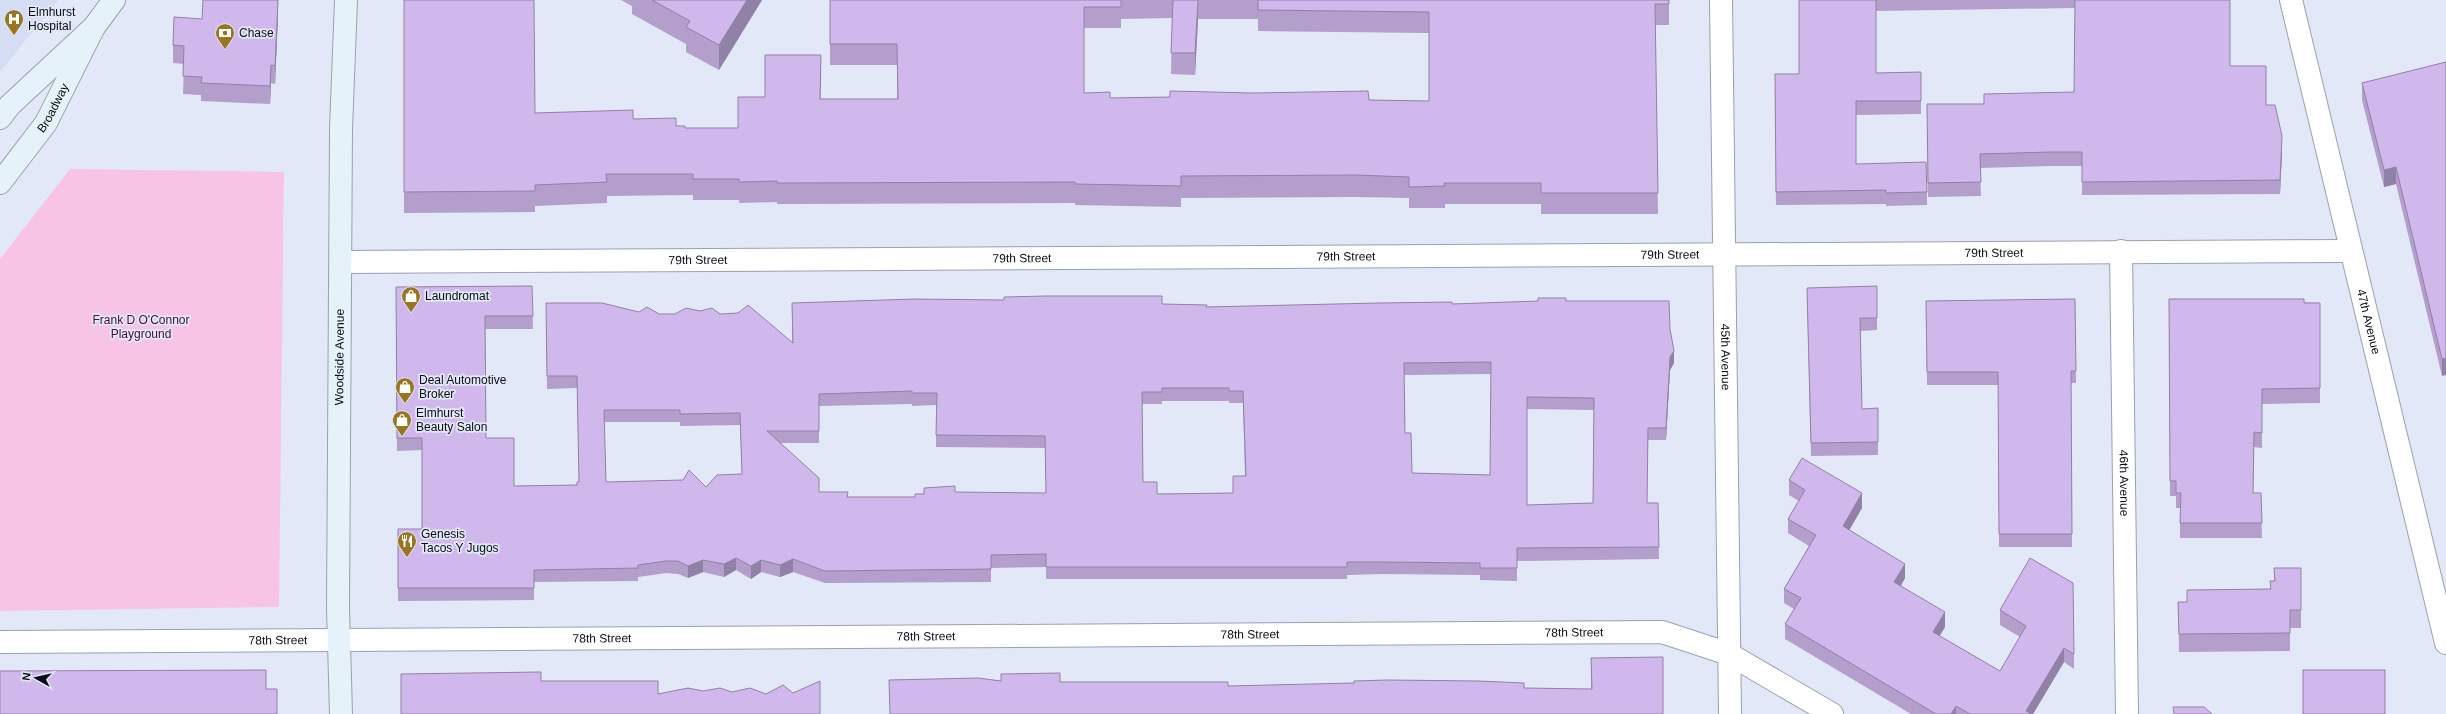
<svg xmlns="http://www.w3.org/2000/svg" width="2446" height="714" viewBox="0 0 2446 714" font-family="Helvetica,sans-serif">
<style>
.built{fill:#d5ddf4}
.green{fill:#f8c4e5}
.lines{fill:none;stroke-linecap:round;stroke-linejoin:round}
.street-casing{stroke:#9aa0ae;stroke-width:24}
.secondary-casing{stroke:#9aa0ae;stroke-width:24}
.street{stroke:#fff;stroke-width:22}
.secondary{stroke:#e6f2fa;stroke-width:22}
.wall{fill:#b39ecc;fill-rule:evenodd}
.shaded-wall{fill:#9281a6}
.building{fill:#d0b8ed;stroke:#9281a6;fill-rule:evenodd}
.labels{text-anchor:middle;stroke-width:3.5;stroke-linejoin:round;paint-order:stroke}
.poi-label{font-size:12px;fill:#0a0c11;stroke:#e2e8f7;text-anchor:start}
.street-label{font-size:12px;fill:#0a0c11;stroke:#e2e8f7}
.park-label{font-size:12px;fill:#4b0c3b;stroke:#e2e8f7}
</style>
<rect width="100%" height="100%" fill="#e2e8f7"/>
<polygon class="built" points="0,0 58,0 0,72"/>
<polygon class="green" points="70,169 284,172 279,607 0,611 0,259"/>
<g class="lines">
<defs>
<g id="street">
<path id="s1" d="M 1721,0 L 1730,714"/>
<path id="s2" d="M 2291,0 L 2446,643"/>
<path id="s3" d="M 2121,251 L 2127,714"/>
<path id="s4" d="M 341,262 L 2351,251"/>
<path id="s5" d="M 0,642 L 1662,632 L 1729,654 L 1832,714"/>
</g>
<g id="secondary">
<polyline points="0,118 10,105 94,27 114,0"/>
<path id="s6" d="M 0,183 L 46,123 L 94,27"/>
<path id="s7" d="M 341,714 L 338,608 L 341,129 L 346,0"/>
</g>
</defs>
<use href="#street" class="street-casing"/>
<use href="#secondary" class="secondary-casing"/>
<use href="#street" class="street"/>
<use href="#secondary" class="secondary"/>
</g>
<g class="wall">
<path d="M 404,0 L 535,113 L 633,119 L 685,128 L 738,128 L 765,97 L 821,76 L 820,99 L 897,99 L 897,65 L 830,65 L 830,0 L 1669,0 L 1669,25 L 1655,25 L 1658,214 L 1541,214 L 1541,204 L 1445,204 L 1445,208 L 1409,208 L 1409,198 L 1355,197 L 1181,198 L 1181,207 L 1075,205 L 1075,203 L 777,204 L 777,202 L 739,203 L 739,200 L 693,200 L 693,195 L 607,196 L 607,203 L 535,206 L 535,212 L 404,213 ZM 1172,18 L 1171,74 L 1195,75 L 1198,19 L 1258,19 L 1258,31 L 1429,33 L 1429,101 L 1369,100 L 1253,93 L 1170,97 L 1110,98 L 1084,93 L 1084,28 L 1121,28 L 1121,19 Z"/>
<polygon points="621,0 762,0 719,70 686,52 686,44 632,14 632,6"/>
<polygon points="1799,0 2230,0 2230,66 2266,105 2282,150 2280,194 2082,195 2082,166 2051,166 1980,168 1981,196 1928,197 1927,104 1984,104 2074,92 2075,8 1876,11 1876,73 1921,72 1921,114 1856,115 1856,164 1927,192 1927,205 1886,206 1886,204 1776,205 1775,74 1799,74"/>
<polygon points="278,16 275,84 271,83 270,104 201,101 201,95 183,94 184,64 173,63 173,45 202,19"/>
<polygon points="2446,62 2442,376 2396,184 2384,187 2362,100 2362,83"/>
<path d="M 532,286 L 533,329 L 485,329 L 486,438 L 514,486 L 577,485 L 579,482 L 577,388 L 547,389 L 546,303 L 659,314 L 675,314 L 700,311 L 720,314 L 792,343 L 792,303 L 1162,304 L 1206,307 L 1452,304 L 1566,301 L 1670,329 L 1674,363 L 1670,370 L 1666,440 L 1648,440 L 1647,503 L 1658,503 L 1659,559 L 1517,561 L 1517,581 L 1480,580 L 1480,575 L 1382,574 L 1347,575 L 1347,579 L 1046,579 L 1046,567 L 991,568 L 991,582 L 825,583 L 793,572 L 780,577 L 761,572 L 751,579 L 736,570 L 724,577 L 703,572 L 688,578 L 678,574 L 666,573 L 638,577 L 638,581 L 534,582 L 534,600 L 398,601 L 398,529 L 422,529 L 422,450 L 397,451 L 396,287 ZM 1491,374 L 1490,475 L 1412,473 L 1405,433 L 1404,375 ZM 1162,401 L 1229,401 L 1229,403 L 1243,403 L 1245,476 L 1233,493 L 1157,494 L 1143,482 L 1142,404 L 1162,404 ZM 912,404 L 912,406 L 936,405 L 936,447 L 1045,448 L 1046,493 L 955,492 L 924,488 L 924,494 L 915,497 L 848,497 L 819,492 L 781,443 L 819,443 L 819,406 ZM 1527,409 L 1594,410 L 1593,503 L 1527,505 ZM 604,422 L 680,422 L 680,426 L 740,425 L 742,474 L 706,487 L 606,482 Z"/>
<polygon points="1877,286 1877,330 1860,331 1862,409 1878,442 1878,455 1811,456 1807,301"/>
<polygon points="2075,299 2076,383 2071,383 2072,547 1999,547 1998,385 1927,385 1926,301"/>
<polygon points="2169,299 2320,303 2320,403 2262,404 2262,448 2254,447 2253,493 2261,493 2262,538 2180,538 2180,508 2176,508 2176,496 2170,496"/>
<polygon points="1789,480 1862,508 1849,530 1905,578 1901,586 1945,627 1939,636 2000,671 2020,637 2000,625 2000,610 2074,654 2074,669 2064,662 2033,714 1911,714 1785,639 1785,624 1794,609 1784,603 1784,589 1809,546 1788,533 1788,519 1799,501 1789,495"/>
<polygon points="2274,568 2301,568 2301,628 2290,628 2290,651 2179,652 2178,602 2187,602 2187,590 2270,589 2274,581"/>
<polygon points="1591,658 1663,714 890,714 889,680 1228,686 1591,689"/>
</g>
<g class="shaded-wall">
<polygon points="278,0 278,16 275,84 275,66"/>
<polygon points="747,0 762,0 719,70 719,45"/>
<polygon points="1198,0 1198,19 1195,75 1195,53"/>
<polygon points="821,55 821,76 820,120 820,99"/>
<polygon points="271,65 271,83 270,104 270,86"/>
<polygon points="2282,136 2282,150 2280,194 2280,180"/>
<polygon points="2396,167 2396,184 2384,187 2384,170"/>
<polygon points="1674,351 1674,363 1670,370 1666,440 1666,428 1670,357"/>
<polygon points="2446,358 2446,375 2442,376 2442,359"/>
<polygon points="1862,493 1862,508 1843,541 1843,526"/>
<polygon points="736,558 736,570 724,577 724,564"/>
<polygon points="793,559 793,572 780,577 780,565"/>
<polygon points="703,560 703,572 688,578 688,566"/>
<polygon points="761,560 761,572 751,579 751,566"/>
<polygon points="1905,564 1905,578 1894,597 1894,582"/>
<polygon points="1945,612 1945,627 1933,647 1933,632"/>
<polygon points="2064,648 2064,662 2033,714 2026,714 2026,711"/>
<polygon points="1956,706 1956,714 1951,714"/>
</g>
<g class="building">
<polygon points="203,0 278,0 275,66 271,65 270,86 201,83 202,77 183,76 184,46 173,45 174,17 202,19"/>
<polygon points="404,0 534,0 535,113 633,110 633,119 676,118 676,126 685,126 685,128 738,128 738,97 765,97 765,55 821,55 820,99 898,99 897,44 830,44 830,0 1121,0 1121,7 1084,7 1084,93 1110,92 1110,98 1170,97 1170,91 1253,93 1368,91 1369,100 1429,101 1429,12 1258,10 1258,0 1669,0 1669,4 1655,4 1658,193 1541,193 1541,183 1444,183 1445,186 1409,187 1409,177 1355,175 1181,176 1181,186 1075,184 1075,182 777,183 777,181 739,182 739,179 693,179 693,174 606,174 607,182 535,185 535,191 404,192"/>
<polygon points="652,0 747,0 719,45 686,27 690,21"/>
<polygon points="1173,0 1198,0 1195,53 1171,53"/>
<polygon points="1799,0 1876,0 1876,73 1921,72 1921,101 1856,101 1856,164 1926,162 1927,192 1886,193 1886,190 1776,192 1775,74 1799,74"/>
<polygon points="2075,0 2230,0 2230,66 2266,66 2266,105 2275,105 2282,136 2280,180 2082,182 2082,152 2051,152 1980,154 1981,182 1928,183 1927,104 1984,104 1984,94 2074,92"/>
<polygon points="2446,62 2446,358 2442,359 2396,167 2384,170 2362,83"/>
<path d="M 532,286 L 533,316 L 485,316 L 486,438 L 514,438 L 514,486 L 577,485 L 577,482 L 579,482 L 577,376 L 547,376 L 546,303 L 602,303 L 639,312 L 647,307 L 659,314 L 675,314 L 686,308 L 700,311 L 712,308 L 720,314 L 738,313 L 748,305 L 793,343 L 792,303 L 914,299 L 1004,300 L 1004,297 L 1046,296 L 1162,296 L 1162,304 L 1207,305 L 1206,307 L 1379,303 L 1452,302 L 1452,304 L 1538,301 L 1538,298 L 1566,298 L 1566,301 L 1669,301 L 1670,329 L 1674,351 L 1670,357 L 1666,428 L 1648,428 L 1647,503 L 1658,503 L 1659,547 L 1517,548 L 1517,568 L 1480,568 L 1480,563 L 1382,562 L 1347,562 L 1347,567 L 1046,567 L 1046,554 L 991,555 L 991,569 L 825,571 L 793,559 L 780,565 L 761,560 L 751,566 L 736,558 L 724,564 L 703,560 L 688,566 L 678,561 L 666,561 L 638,565 L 638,568 L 534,570 L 534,588 L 398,588 L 398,529 L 422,529 L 422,438 L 397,438 L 396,287 ZM 1491,362 L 1490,475 L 1412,473 L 1411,433 L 1405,433 L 1404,363 ZM 1162,388 L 1229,388 L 1229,391 L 1243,391 L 1246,476 L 1233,476 L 1233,493 L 1157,494 L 1157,482 L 1143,482 L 1142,392 L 1162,392 ZM 912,391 L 912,393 L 937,393 L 936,435 L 1045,436 L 1046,493 L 955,492 L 955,486 L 924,488 L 924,494 L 915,494 L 915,497 L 847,497 L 848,492 L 819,492 L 819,478 L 767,431 L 819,431 L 819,394 ZM 1527,397 L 1594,398 L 1593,503 L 1527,505 ZM 604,410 L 680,410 L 680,414 L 740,413 L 742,474 L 717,475 L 706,487 L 689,470 L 683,480 L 606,482 Z"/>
<polygon points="1877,286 1877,318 1860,318 1862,409 1878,408 1878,442 1811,443 1807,288"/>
<polygon points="2075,299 2076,371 2071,371 2072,534 1999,534 1998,372 1927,372 1926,301"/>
<polygon points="2169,299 2304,299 2304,303 2320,303 2320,388 2262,389 2262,433 2254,432 2253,493 2261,493 2262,523 2180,523 2181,493 2176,493 2176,481 2170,481"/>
<polygon points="1802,458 1862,493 1843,526 1905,564 1894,582 1945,612 1933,632 2000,671 2026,626 2000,610 2030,558 2073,583 2074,654 2064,648 2026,711 2031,714 1970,714 1956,706 1951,714 1936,714 1785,624 1801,598 1784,589 1816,535 1788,519 1805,490 1789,480"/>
<polygon points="2274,568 2301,568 2301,610 2290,610 2290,633 2179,634 2178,602 2187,602 2187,590 2271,589 2270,581 2275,581"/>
<polygon points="1663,657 1663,714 890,714 889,680 978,678 1001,681 1001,674 1060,673 1060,682 1228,682 1228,686 1354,683 1354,681 1387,680 1479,681 1524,683 1524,688 1592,689 1591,658"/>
<polygon points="266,670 266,689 277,689 277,714 0,714 0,671"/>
<rect x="2303" y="670" width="82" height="44"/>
<polygon points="541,672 541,681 658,681 658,694 688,688 703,691 720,688 732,692 750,688 766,694 783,685 793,693 820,681 820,714 401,714 401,674"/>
<polygon points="2173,707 2204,707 2212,714 2174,714"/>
</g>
<defs>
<symbol id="hospital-pin" viewBox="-11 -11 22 30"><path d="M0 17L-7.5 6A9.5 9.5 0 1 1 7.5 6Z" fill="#98751e" stroke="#e2e8f7"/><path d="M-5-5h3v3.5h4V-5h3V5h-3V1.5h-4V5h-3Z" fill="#fff"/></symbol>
<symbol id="bank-pin" viewBox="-11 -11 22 30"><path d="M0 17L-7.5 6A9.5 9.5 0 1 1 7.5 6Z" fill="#98751e" stroke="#e2e8f7"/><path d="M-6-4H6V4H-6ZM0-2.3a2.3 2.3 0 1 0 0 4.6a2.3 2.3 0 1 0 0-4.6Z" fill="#fff"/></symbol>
<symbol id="shop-pin" viewBox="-11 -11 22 30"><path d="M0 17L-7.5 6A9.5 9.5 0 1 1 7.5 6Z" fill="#98751e" stroke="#e2e8f7"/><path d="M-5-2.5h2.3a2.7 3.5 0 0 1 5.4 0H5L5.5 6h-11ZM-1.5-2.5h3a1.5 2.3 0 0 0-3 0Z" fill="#fff"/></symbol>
<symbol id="restaurant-pin" viewBox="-11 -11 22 30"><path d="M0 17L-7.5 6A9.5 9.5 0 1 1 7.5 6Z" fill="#98751e" stroke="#e2e8f7"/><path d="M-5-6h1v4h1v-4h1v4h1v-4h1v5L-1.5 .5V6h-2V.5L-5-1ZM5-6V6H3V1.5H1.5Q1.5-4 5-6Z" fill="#fff"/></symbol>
</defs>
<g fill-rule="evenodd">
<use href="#hospital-pin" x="3" y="8" width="22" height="30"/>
<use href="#bank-pin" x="214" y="22" width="22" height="30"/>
<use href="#shop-pin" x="400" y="285" width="22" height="30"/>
<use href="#shop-pin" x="394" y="376" width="22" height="30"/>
<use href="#shop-pin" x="391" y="409" width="22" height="30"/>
<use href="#restaurant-pin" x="396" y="530" width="22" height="30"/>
</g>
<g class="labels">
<g class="poi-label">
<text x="28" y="16">Elmhurst<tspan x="28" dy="14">Hospital</tspan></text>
<text x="239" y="37">Chase</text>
<text x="425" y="300">Laundromat</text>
<text x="419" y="384">Deal Automotive<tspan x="419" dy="14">Broker</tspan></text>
<text x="416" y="417">Elmhurst<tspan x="416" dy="14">Beauty Salon</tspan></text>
<text x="421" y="538">Genesis<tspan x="421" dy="14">Tacos Y Jugos</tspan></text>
</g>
<g class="street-label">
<text dy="4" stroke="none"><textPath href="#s6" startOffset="92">Broadway</textPath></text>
<text dy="4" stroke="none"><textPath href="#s4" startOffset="1653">79th Street</textPath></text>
<text dy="4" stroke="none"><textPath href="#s4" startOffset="1329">79th Street</textPath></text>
<text dy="4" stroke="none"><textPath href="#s4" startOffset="1005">79th Street</textPath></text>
<text dy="4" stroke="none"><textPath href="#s4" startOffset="681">79th Street</textPath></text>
<text dy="4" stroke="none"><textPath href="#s4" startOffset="357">79th Street</textPath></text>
<text dy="4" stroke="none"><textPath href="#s2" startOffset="331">47th Avenue</textPath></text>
<text dy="4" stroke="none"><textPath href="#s7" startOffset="357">Woodside Avenue</textPath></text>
<text dy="4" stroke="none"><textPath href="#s1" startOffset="357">45th Avenue</textPath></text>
<text dy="4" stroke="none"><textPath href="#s3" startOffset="232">46th Avenue</textPath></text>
<text dy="4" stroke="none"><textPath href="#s5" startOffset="1574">78th Street</textPath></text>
<text dy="4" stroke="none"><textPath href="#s5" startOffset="1250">78th Street</textPath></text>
<text dy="4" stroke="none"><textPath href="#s5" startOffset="926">78th Street</textPath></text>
<text dy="4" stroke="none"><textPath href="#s5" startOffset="602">78th Street</textPath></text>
<text dy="4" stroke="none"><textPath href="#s5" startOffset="278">78th Street</textPath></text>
</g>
<g class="park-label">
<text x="141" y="324">Frank D O'Connor<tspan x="141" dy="14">Playground</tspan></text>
</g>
</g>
<g transform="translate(36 678) rotate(278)" stroke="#e2e8f7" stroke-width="3" paint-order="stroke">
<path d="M0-3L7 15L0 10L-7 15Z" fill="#0a0c11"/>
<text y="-6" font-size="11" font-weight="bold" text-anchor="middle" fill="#0a0c11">N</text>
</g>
</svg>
